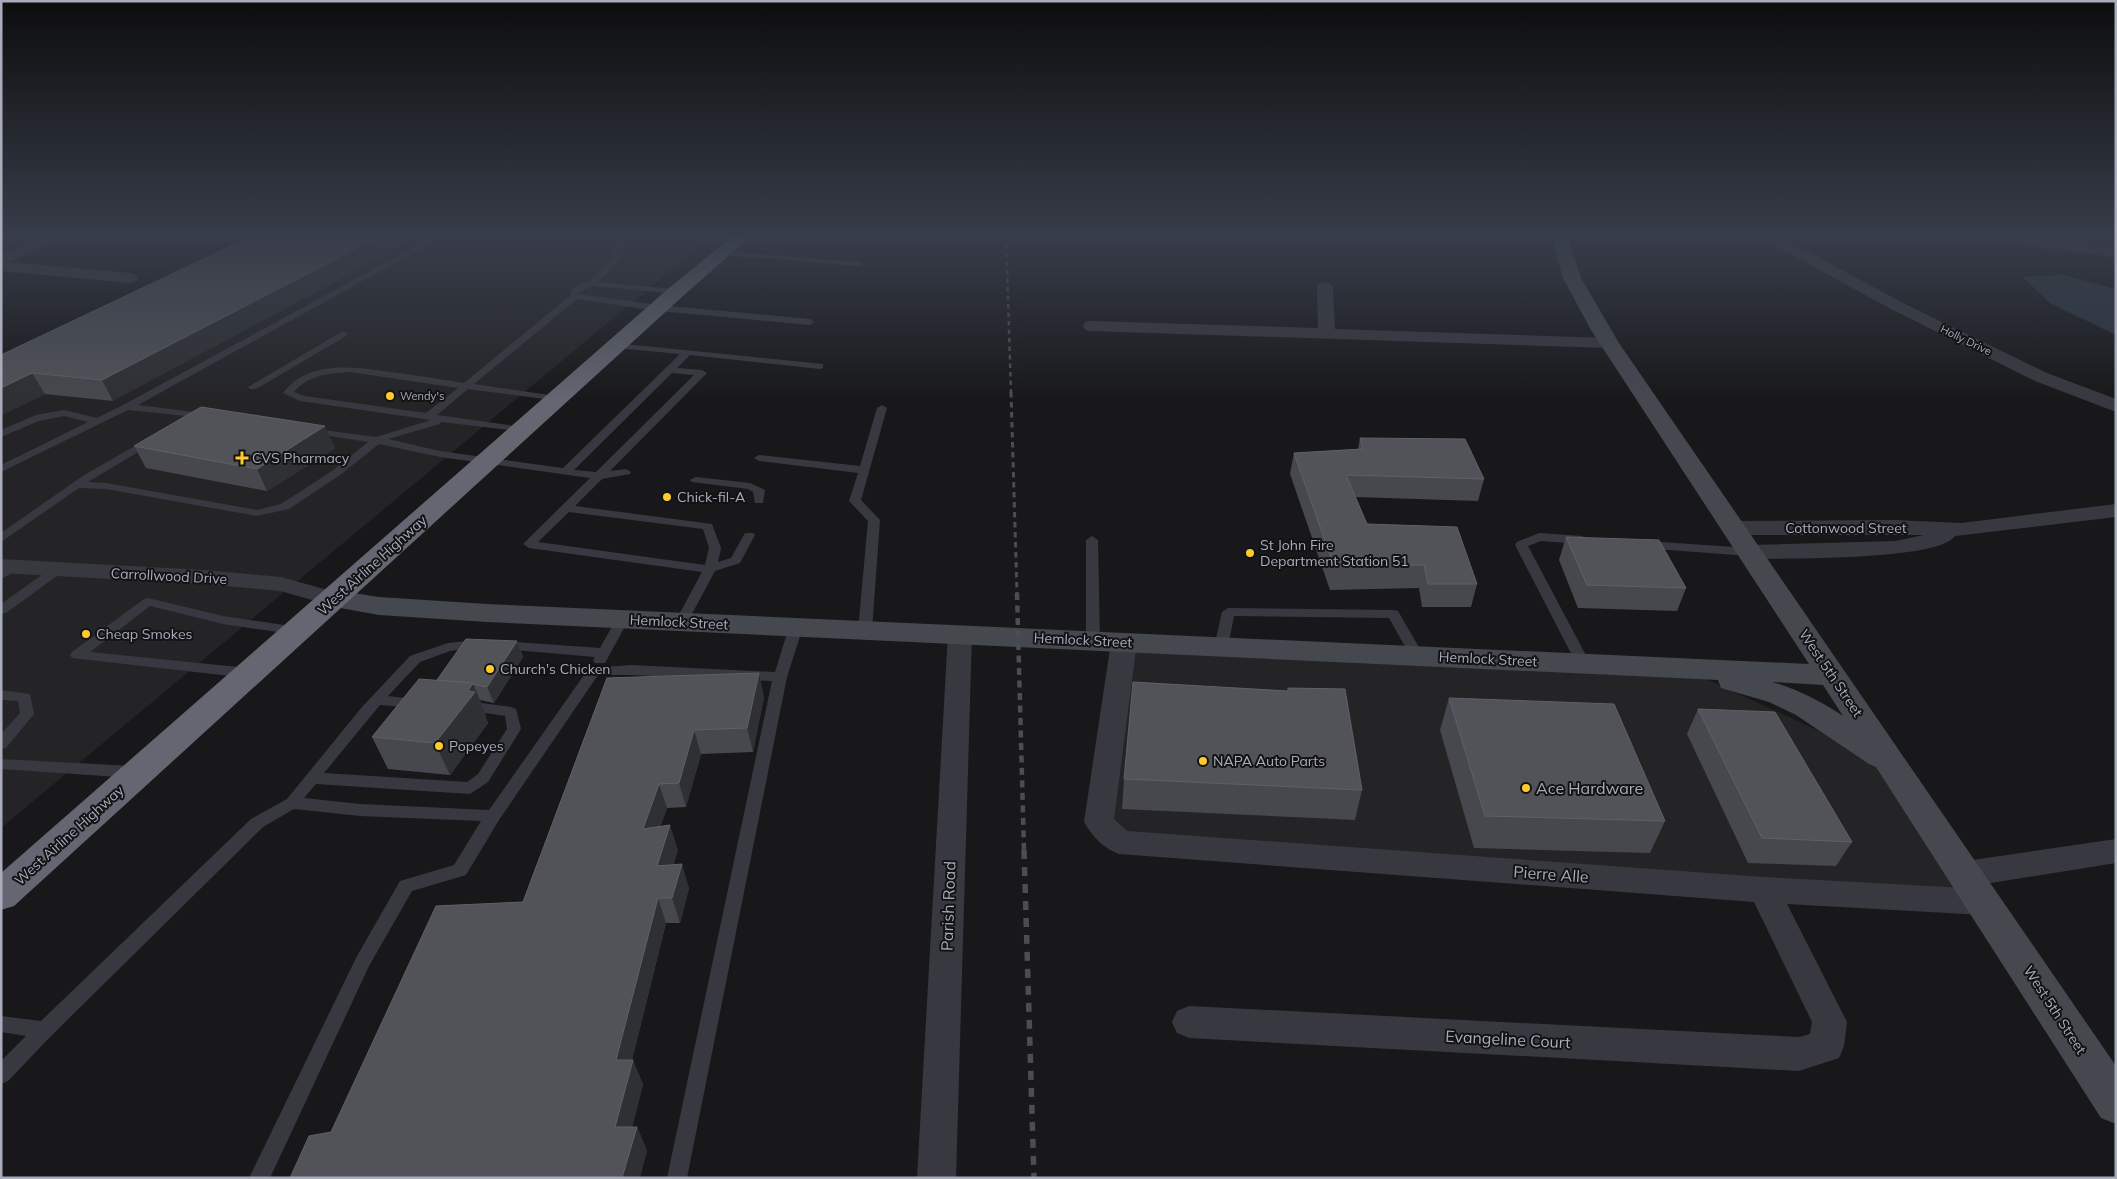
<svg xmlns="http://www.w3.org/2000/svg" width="2117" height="1179" viewBox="0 0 2117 1179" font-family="Mulish,sans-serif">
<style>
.built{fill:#242427}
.water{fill:#2c3640}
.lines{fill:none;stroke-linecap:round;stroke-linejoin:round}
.lane{fill:#383940;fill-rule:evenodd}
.street{fill:#383940;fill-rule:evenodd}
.secondary{fill:#464850;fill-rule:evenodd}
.highway{fill:#646671;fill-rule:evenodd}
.rail-far3{stroke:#4b4d55;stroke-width:2.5;stroke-dasharray:4.5 4;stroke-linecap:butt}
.rail-far2{stroke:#4b4d55;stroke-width:3;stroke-dasharray:5.5 4.5;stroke-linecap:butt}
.rail-far1{stroke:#4b4d55;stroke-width:4.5;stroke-dasharray:7 5.5;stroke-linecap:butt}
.rail{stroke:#4b4d55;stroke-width:5.5;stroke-dasharray:9 8;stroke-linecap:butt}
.wall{fill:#46484d}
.shaded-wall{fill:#2f3034}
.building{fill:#515359;stroke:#5f6168}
.poi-dot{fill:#ffca2b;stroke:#131315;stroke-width:2}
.labels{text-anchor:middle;stroke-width:4;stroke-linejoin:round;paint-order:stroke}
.far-street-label{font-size:11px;fill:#a9adbb;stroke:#131315}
.far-poi-label{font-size:11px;fill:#a9adbb;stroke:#131315;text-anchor:start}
.poi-label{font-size:14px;fill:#a9adbb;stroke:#131315;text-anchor:start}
.street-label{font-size:14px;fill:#a9adbb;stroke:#131315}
.near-poi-label{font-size:16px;fill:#a9adbb;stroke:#131315;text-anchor:start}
.near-street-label{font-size:16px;fill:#a9adbb;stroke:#131315}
</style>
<rect width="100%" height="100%" fill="#18181a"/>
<g class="built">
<polygon points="1,236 38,236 1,252"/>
<polygon points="265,236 712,236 1,828 1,364"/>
<polygon points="1124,642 1682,668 1891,764 1983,902 1119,842 1099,822"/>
</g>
<polygon class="water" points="2063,275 2116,289 2116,335 2050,303 2023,277"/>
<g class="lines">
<g class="lane">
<polygon points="435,236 444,236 138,405 202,413 206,414 206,418 128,410 1,472 1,465 88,422 64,416 39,421 1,437 1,430 36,415 64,410 97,418 123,405"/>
<path d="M 623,236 L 632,236 L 626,241 L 620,260 L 598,282 L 676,289 L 680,292 L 679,294 L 592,286 L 586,288 L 579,294 L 658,305 L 810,319 L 814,322 L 810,325 L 658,311 L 577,299 L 474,384 L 557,396 L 562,399 L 560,401 L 468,389 L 437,415 L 522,427 L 526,428 L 527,430 L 526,432 L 441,422 L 440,424 L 388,439 L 440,451 L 563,468 L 680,354 L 617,348 L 614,347 L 614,343 L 823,364 L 823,368 L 820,369 L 690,355 L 677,368 L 702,370 L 707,373 L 610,471 L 626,469 L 631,472 L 630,474 L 602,479 L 575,506 L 712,524 L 721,548 L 718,562 L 731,558 L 745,533 L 753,533 L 755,535 L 740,563 L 715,571 L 686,625 L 676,625 L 675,622 L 702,572 L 529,548 L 523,544 L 590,478 L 440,457 L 379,444 L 340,475 L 289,509 L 257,516 L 106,489 L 79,488 L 1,542 L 1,533 L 84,475 L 149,438 L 153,439 L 154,441 L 153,443 L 88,482 L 106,483 L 257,510 L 281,504 L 332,471 L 368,442 L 311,433 L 306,430 L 307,428 L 376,437 L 431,420 L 300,401 L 283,393 C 310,357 360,368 399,373 C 420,376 442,379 464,383 L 571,295 L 571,290 L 580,284 L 589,282 L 613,257 L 618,240 ZM 350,372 L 458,388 L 426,413 L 305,396 L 294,392 C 308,375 330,373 350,372 ZM 672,373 L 694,375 L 596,472 L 574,470 ZM 569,512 L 703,529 L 709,548 L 705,565 L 538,542 Z"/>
<path d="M 889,236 L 913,236 L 914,237 C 908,241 895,240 889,236 Z"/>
<polygon points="720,251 859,262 863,264 859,266 723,255 720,255"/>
<polygon points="343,331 348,334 346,336 256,389 250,389 248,387"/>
<polygon points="882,405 887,408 861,500 880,520 872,630 865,634 858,630 868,521 849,501 858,473 759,461 754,458 759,455 860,466 877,408"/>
<polygon points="696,477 750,483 765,490 763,503 755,503 753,492 748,489 692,482 690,480"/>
<polygon points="1539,533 1582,536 1588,540 1582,544 1541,541 1528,546 1590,663 1588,666 1578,666 1576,663 1515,545 1517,542"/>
<polygon points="1092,536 1098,540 1100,641 1093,645 1086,641 1086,540"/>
<polygon points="1646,541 1749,548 1755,552 1749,556 1642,548 1640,545"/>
<polygon points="14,563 18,564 20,567 18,570 1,579 1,570"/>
<polygon points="57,566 61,567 63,570 61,573 6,613 1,614 1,604 53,567"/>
<polygon points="148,598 223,616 297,627 304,631 297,635 223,624 150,606 90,652 248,668 253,670 255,673 253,676 248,678 72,658 70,655 72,652 144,599"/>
<polygon points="1228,608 1393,610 1398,611 1424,656 1422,659 1412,659 1389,618 1234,616 1228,647 1226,650 1216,650 1214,647 1222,612"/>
<polygon points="623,615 629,619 605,663 595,663 593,660 595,657 502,649 497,648 495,645 497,642 502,641 600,648 618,616"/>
<polygon points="796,623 803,627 787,677 687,1178 667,1178 772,681 631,675 598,675 499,820 466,875 412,891 369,966 270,1178 249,1178 357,956 400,881 454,865 481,821 360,816 294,809 263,827 51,1036 8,1081 1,1084 1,1061 26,1036 1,1032 1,1016 41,1021 251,819 287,799 362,707 410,656 448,643 477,640 484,644 482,647 450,651 420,662 388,696 421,700 423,703 421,706 416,708 380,705 324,773 467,782 478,774 507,729 505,716 461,709 459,706 461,703 466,701 511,707 516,709 521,729 488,782 470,794 316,784 304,798 360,804 489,810 589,668 631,665 775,672 789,627"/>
<polygon points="1,690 30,694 34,714 6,748 1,749 1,734 20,713 18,701 1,700"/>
<polygon points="1,759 133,766 138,768 140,772 138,776 133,778 1,769"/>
</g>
<g class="street">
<polygon points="45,236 64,236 62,239 9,262 130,273 136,275 138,278 136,281 130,283 1,271 1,254"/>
<polygon points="1761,236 1779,236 1903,303 2047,373 2116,399 2116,412 2035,381 1891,309 1763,239"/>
<polygon points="1973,236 2014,236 2116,248 2116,257 1980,240 1975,239"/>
<polygon points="1325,282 1331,284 1333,287 1335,329 1609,338 1615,339 1618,343 1615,347 1609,348 1091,331 1085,330 1083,326 1085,322 1091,321 1318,328 1317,287 1319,284"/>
<path d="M 2116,504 L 2116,517 L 1955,536 C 1938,561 1783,558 1749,559 L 1741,557 L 1738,552 L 1741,547 L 1749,545 L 1895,541 L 1924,535 L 1732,535 L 1724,533 L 1721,528 L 1724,523 L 1732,521 L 1895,520 L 1961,523 Z"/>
<polygon points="1,559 204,570 281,577 342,594 346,599 342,604 334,606 280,591 204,584 1,573"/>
<polygon points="960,626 969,628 972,634 956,1178 917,1178 948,634 951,628"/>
<path d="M 1124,634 L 1133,636 L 1137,642 L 1114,819 L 1127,831 L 1764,877 L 1983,889 L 1994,893 L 1999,902 L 1994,911 L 1983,915 L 1787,904 L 1847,1022 L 1844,1046 L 1839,1058 L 1799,1071 L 1189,1038 L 1177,1033 L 1172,1022 L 1177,1011 L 1189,1006 L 1799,1037 L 1810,1034 L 1812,1022 L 1754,902 L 1119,854 C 1104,849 1092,836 1084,822 L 1111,642 L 1115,636 Z"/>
<polygon points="2116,839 2116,863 1966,887 1955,883 1950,874 1955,865 1966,861"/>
</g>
<path class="secondary" d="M 1551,236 L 1567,236 L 1581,278 L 1619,343 L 2116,1066 L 2116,1124 L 2101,1118 L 1876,767 L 1869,764 L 1796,715 L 1769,702 L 1721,688 L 1718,680 L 487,622 L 379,615 L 324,605 L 320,599 L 324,593 L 334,590 L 379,597 L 487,604 L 1809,664 L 1591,330 L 1563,278 ZM 1772,682 L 1823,685 L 1843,716 C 1820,701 1799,690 1772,682 Z"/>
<polygon class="highway" points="733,236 751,236 683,296 14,906 1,910 1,873 669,288"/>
<polyline class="rail-far3" points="1006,236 1011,393"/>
<polyline class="rail-far2" points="1011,392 1017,594"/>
<polyline class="rail-far1" points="1017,593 1024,851"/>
<polyline class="rail" points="1024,850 1034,1178"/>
</g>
<g class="wall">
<polygon points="252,236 113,401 45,394 1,415 1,355"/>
<polygon points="1360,438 1484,479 1478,501 1355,497 1367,524 1477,584 1471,607 1422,607 1419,588 1330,590 1290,474 1294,453 1358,449"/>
<polygon points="134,446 335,448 267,491 146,468"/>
<polygon points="1566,537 1686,588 1677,611 1578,608 1559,560"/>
<polygon points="517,641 523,657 494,703 480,700 486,715 485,716 488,723 450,775 388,769 372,737"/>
<polygon points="607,678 764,697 753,752 701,754 686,807 667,808 660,827 678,850 673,865 689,888 680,923 666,923 632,1060 643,1084 632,1127 637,1127 647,1151 331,1132 523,902"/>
<polygon points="1288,688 1362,790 1355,820 1122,809 1124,779 1288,691"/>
<polygon points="1449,698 1665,821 1650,853 1474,848 1440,730"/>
<polygon points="1698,709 1852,842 1836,866 1748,863 1687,734"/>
</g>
<g class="shaded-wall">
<polygon points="381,236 421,236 113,401 102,380"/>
<polygon points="32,373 45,394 1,415 1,388"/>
<polygon points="325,426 335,448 267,491 257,469"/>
<polygon points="517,641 523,657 494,703 487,687"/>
<polygon points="759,673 764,697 753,752 747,728"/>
<polygon points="473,683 486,715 485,716 488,723 450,775 435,743"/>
<polygon points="694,730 701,754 686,807 679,783"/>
<polygon points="659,784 667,808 651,853 643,829"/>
<polygon points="670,825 678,850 665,891 657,866"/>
<polygon points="682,864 689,888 680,923 672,898"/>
<polygon points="658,898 666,923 626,1084 616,1060"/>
<polygon points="633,1060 643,1084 626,1151 615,1127"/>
<polygon points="637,1127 647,1151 640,1178 622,1178"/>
</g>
<g class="building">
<polygon points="252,236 381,236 102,380 32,373 1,388 1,355"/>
<polygon points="201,407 325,426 257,469 134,446"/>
<polygon points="1360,438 1465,439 1484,479 1346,475 1367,524 1457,527 1477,584 1428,584 1424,565 1334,566 1294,453 1363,449"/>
<polygon points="1566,537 1659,540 1686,588 1587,585"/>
<polygon points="466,639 517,641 487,687 472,684 473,683 437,680"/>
<polygon points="759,673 747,728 694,730 679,783 659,784 643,829 670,825 657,866 682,864 672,898 658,898 616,1060 633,1060 615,1127 637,1127 622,1178 290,1178 309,1136 331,1132 436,906 523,902 607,678"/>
<polygon points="419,679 473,683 468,691 475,692 435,743 372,737"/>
<polygon points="1133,682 1288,691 1288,688 1345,689 1362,790 1124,779"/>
<polygon points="1449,698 1614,704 1665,821 1485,816"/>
<polygon points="1698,709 1775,712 1852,842 1762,838"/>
</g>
<linearGradient id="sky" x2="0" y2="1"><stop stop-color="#0d0d0e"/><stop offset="0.59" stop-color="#373d49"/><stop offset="1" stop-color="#373d49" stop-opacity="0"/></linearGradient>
<rect width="2117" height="401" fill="url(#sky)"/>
<g class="poi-dot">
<circle cx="390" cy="396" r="5"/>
<path d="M239.5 450.5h5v5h5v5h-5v5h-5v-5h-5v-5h5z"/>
<circle cx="667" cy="497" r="5"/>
<circle cx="1250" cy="553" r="5"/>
<circle cx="86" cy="634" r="5"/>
<circle cx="490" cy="669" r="5"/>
<circle cx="439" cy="746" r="5"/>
<circle cx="1203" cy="761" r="5"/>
<circle cx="1526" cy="788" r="5"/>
</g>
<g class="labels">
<g class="far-street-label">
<text transform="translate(1966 340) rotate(26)" y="4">Holly Drive</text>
</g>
<g class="far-poi-label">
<text x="400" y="400">Wendy's</text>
</g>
<g class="poi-label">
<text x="252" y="463">CVS Pharmacy</text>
<text x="677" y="502">Chick-fil-A</text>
<text x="1260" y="550">St John Fire<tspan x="1260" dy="16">Department Station 51</tspan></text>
<text x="96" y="639">Cheap Smokes</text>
<text x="500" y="674">Church's Chicken</text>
<text x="449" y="751">Popeyes</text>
<text x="1213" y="766">NAPA Auto Parts</text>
</g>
<g class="street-label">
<text x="1846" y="533">Cottonwood Street</text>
<text transform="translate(372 565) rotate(-42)" y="5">West Airline Highway</text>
<text transform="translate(169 576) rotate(3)" y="5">Carrollwood Drive</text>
<text transform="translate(679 622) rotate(3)" y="5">Hemlock Street</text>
<text transform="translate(1083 640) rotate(3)" y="5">Hemlock Street</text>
<text transform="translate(1488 659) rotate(3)" y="5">Hemlock Street</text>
<text transform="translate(1831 673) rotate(56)" y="5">West 5th Street</text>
<text transform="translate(69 835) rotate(-42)" y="5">West Airline Highway</text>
<text transform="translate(2055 1010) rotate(57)" y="5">West 5th Street</text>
</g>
<g class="near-poi-label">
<text x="1536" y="794">Ace Hardware</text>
</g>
<g class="near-street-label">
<text transform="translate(1551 874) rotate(4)" y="6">Pierre Alle</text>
<text transform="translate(948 906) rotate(-88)" y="6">Parish Road</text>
<text transform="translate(1508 1039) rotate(3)" y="6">Evangeline Court</text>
</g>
</g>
<rect width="2117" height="1179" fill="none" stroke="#a9adbb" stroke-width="5"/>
</svg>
